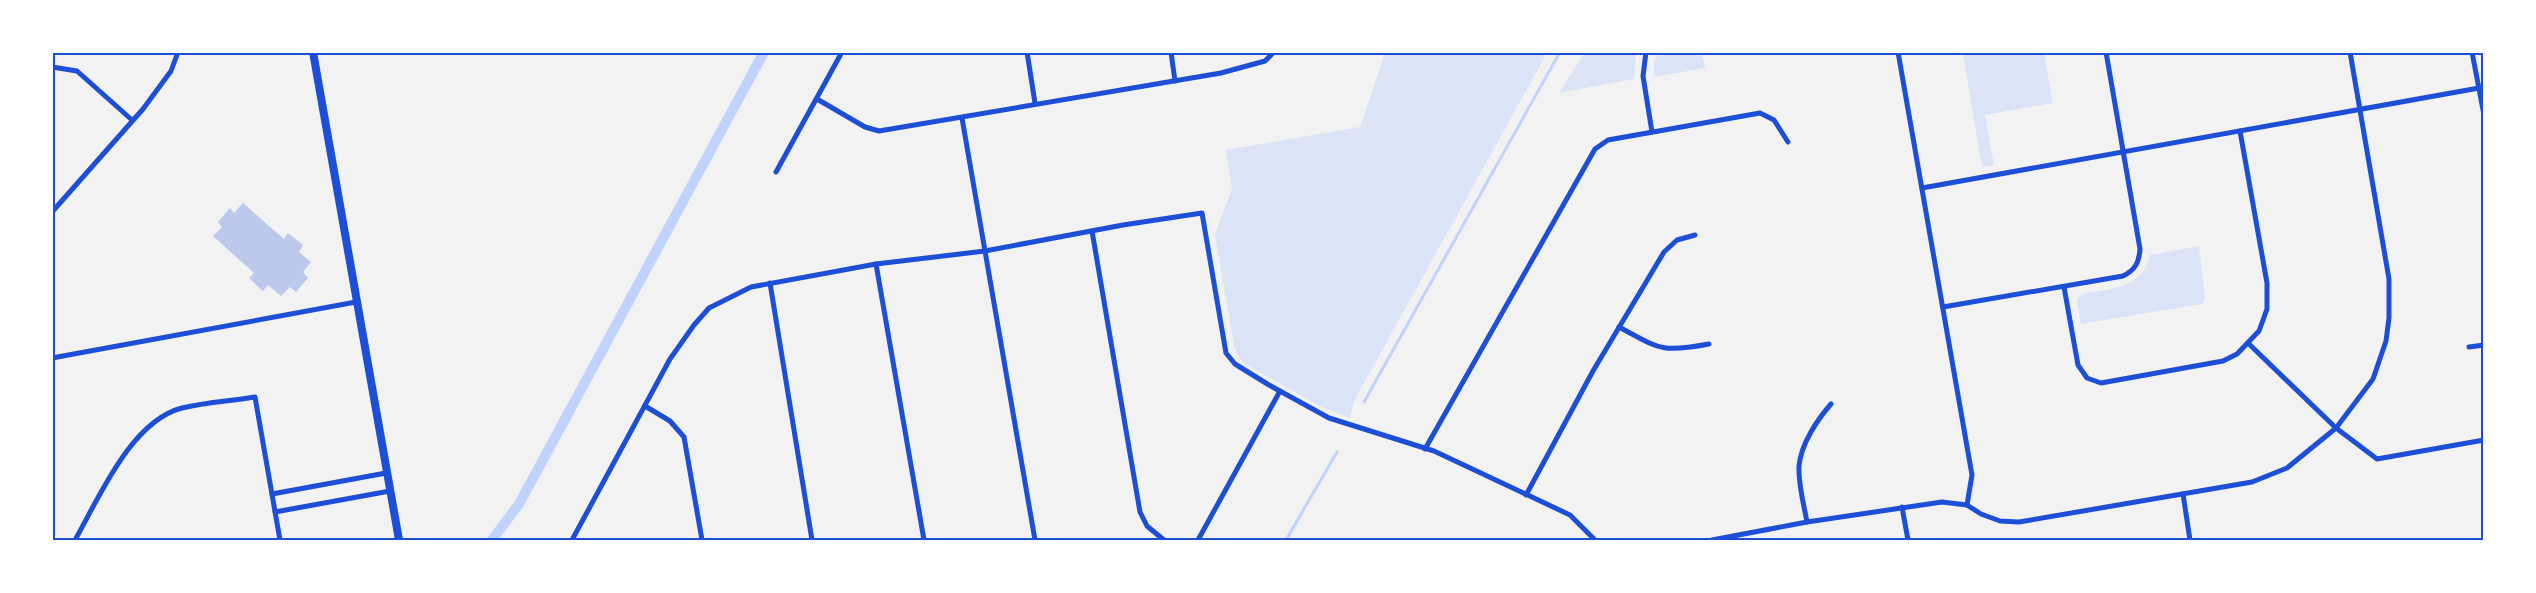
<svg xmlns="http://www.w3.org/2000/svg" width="2536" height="593" viewBox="0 0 2536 593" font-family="Poppins,sans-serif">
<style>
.green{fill:#dbe4f7}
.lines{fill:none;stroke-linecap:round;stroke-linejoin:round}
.stream{stroke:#bfd3fe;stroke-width:3}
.canal{stroke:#bfd3fe;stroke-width:10}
.building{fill:#bdc9ec}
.minor{stroke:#1d4ed8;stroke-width:5}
.secondary{stroke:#1d4ed8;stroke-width:8}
.neatline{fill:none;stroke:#1d4ed8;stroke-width:2}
</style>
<rect width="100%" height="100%" fill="#f2f2f2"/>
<g class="green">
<polygon points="1385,53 1547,53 1354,401 1350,418 1321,407 1248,366 1239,358 1234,346 1215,234 1232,189 1226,150 1360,127"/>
<polygon points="1584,53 1636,53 1634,79 1559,93"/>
<polygon points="1659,53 1702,53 1705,68 1654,77 1654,62"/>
<polygon points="1963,53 2044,53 2053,103 1985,115 1994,165 1982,167"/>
<path d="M 2199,246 L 2205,298 L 2202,304 L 2081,324 L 2077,301 L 2082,294 C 2109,289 2144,289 2150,255 Z"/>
</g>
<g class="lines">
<g class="stream">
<polyline points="1364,402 1560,52"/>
<polyline points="1286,540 1337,452"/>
</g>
<polyline class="canal" points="492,540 519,504 764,52"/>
</g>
<polygon class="building" points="243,203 284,239 288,233 303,245 299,252 311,262 303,272 308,278 296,292 290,287 281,296 268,285 263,291 249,278 254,273 213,236 222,227 218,222 230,208 234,213"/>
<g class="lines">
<g class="minor">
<polyline points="1027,52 1035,103"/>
<polyline points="1171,52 1175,81"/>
<polyline points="1646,52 1643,76 1652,132"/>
<polyline points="1898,52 1972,475 1967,505"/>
<polyline points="2472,52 2484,115"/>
<polyline points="52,67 77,71 132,120"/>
<polyline points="817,99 865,127 879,131 1221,73 1265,61 1274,52"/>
<polyline points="962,118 1035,540"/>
<polyline points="776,172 842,52"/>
<polyline points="1922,188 2479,88"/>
<polyline points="52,212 143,109 171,71 178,52"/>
<polyline points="1092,231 1140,512 1147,526 1164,540"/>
<polyline points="876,264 924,540"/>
<polyline points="770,283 812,540"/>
<polyline points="2064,287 2078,365 2087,378 2101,383 2223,361 2237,354 2259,331 2267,309 2267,283 2240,131"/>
<path d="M 1943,307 L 2123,276 C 2135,270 2139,263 2140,249 L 2106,52"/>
<path d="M 1619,327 C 1660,349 1661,353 1709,344"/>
<polyline points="2249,344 2336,428 2377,459 2484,440"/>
<polyline points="2469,347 2484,345"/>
<polyline points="52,358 356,302"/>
<polyline points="645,406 670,421 684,437 702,540"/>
<polyline points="1425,449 1595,149 1608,140 1760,113 1774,120 1788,142"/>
<polyline points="272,494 386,473"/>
<polyline points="2183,494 2190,540"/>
<polyline points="1526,495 1593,371 1664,252 1677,240 1695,235"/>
<polyline points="1902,507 1908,540"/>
<polyline points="275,512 390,491"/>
<path d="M 1807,522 C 1804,505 1798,484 1799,466 C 1801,444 1817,420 1831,404"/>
<path d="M 75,540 C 99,498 131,421 182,408 C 206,402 231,401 255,397 L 280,540"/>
<polyline points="572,540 670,359 694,325 709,308 751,287 876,264 985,251 1123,225 1202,213 1226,353 1235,364 1269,385 1329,418 1434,451 1570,515 1595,540"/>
<polyline points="1198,540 1280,391"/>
<polyline points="1712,540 1807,522 1942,502 1967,505 1981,514 2000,521 2019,522 2252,482 2287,468 2336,428 2373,379 2386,341 2389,318 2389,279 2350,52"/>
</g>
<polyline class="secondary" points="313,52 399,540"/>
</g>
<rect width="2536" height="593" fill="none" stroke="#ffffff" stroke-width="108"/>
<rect x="54" y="54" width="2428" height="485" class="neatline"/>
</svg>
